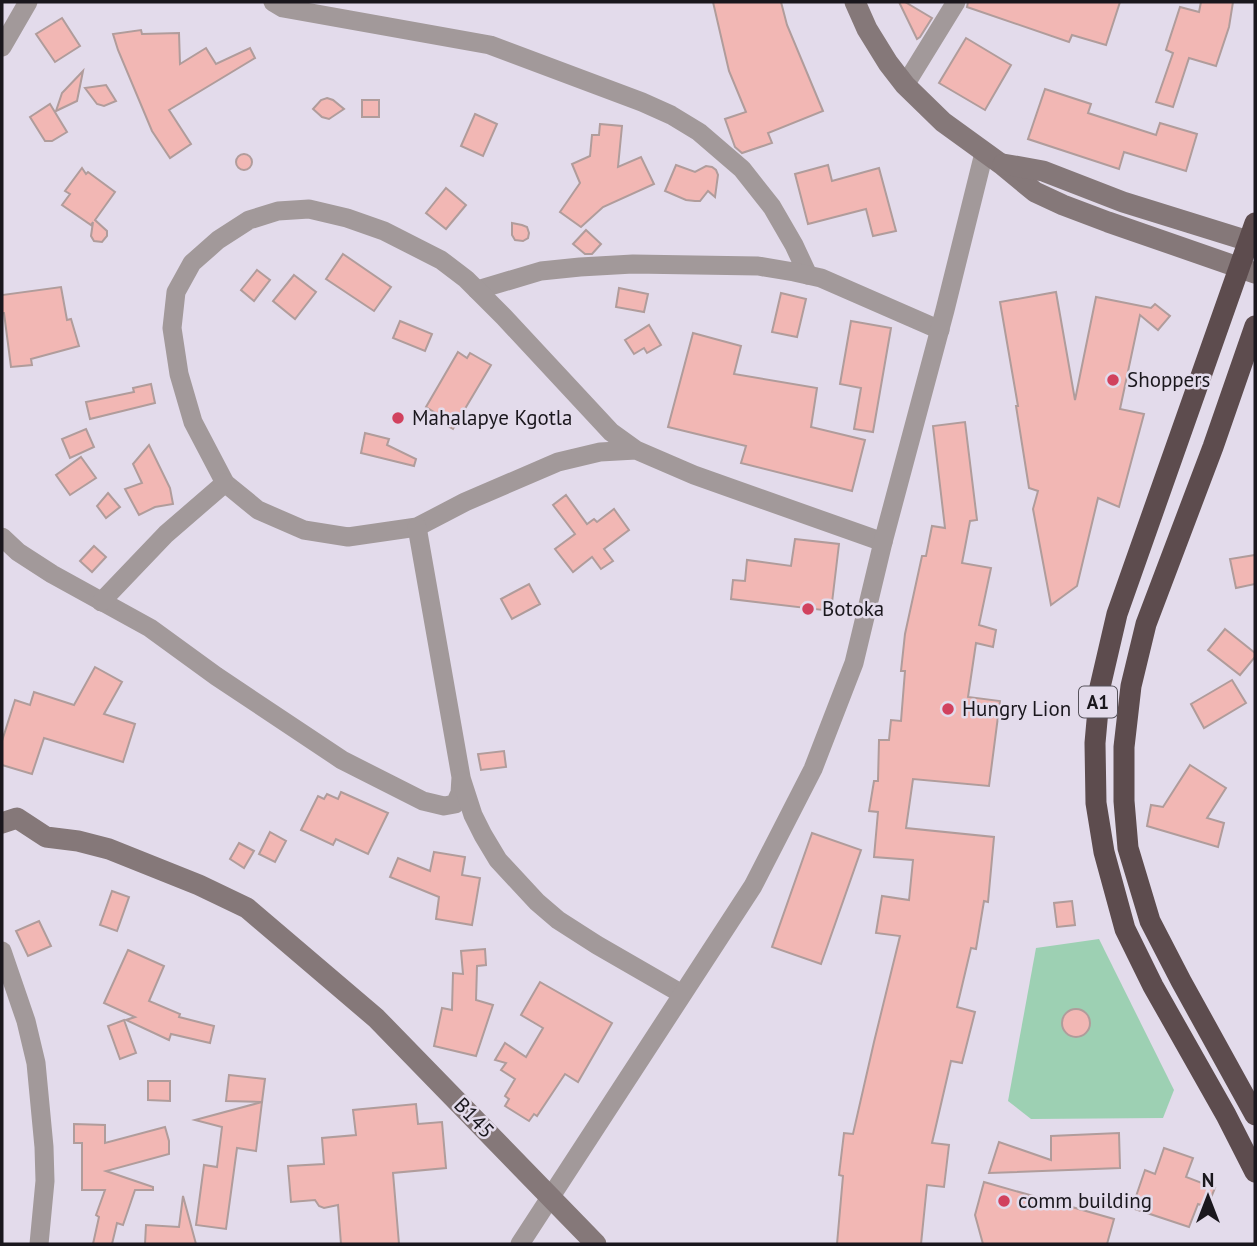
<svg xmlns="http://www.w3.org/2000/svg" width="1257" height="1246" viewBox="0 0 1257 1246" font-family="'PT Sans',sans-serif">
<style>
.green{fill:#9dd0b3}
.building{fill:#f2b7b4;stroke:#b09c9b;stroke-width:2}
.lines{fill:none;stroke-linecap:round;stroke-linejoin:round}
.street{stroke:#a2999a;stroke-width:19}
.secondary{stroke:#857879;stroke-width:21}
.highway{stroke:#5d4c4e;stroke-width:21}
.poi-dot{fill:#d1415e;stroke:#e3dbeb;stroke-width:2.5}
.labels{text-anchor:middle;stroke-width:5;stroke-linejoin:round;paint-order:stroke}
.shield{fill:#e3dbeb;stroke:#56525b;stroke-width:2}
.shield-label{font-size:19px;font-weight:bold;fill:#1a171d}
.poi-label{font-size:21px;fill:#1a171d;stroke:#e3dbeb;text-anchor:start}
.street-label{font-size:21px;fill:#1a171d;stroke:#e3dbeb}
</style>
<rect width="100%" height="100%" fill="#e3dbeb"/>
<polygon class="green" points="1099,939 1174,1090 1163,1118 1031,1119 1008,1101 1036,948"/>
<g class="building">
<polygon points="713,2 781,2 787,25 823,111 768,133 772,143 742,153 735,147 725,119 746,112 729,71"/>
<polygon points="899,2 905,2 932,18 920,37 917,39"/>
<polygon points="968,2 1120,2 1106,45 1072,35 1069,42 967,7"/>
<polygon points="1201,2 1233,2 1229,27 1216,66 1189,58 1173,107 1156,102 1173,53 1166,50 1180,7 1199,12"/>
<polygon points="62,18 80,46 55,62 36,34"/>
<polygon points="141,30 142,34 179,33 180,64 206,48 216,64 250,48 255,58 169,110 191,144 170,158 152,131 118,50 113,34"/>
<polygon points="966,38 1011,65 985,110 939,83"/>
<polygon points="83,71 77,101 56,111 62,93"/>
<polygon points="106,85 116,101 104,106 97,104 85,88"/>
<polygon points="1045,89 1091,104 1088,113 1156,135 1160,123 1197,134 1186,171 1124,152 1119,169 1028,139"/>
<polygon points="327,98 333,100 344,109 329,119 322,117 313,109 321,100"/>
<rect x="362" y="100" width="17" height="17"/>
<polygon points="50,104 67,132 52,141 45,141 30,117"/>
<polygon points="475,114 497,124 483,156 461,146"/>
<polygon points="600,124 622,126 618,167 641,157 654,184 603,207 581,227 560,212 580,183 572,164 590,156 592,135 599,135"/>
<circle cx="244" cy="162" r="8"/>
<polygon points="676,165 695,172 706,166 712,167 716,170 718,175 715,197 708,191 700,201 695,201 686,200 665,191"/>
<polygon points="828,165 832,181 879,168 896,231 873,236 866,209 808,224 795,174"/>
<polygon points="82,168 86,174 88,172 115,192 95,220 107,231 107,236 102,242 94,241 91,236 93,222 91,225 62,205 70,194 65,191"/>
<polygon points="446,188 466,205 446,229 426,213"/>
<polygon points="512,223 522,225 527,227 529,233 528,238 523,241 515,240 512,235"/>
<polygon points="586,230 601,244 592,254 585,254 573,244"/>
<polygon points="343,254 391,287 374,311 326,279"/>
<polygon points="257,270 270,280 254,301 241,290"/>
<polygon points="294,275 316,292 295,319 273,301"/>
<polygon points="61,287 67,320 71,319 79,346 31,359 32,365 11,367 4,313 2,313 2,295"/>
<polygon points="619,288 648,294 644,312 616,307"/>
<polygon points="1056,292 1075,400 1096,297 1151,308 1155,304 1170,316 1158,330 1140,315 1120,409 1144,414 1119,507 1098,498 1077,586 1051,605 1033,509 1038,491 1029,488 1016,406 1018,406 1000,302"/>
<polygon points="781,293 806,299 797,337 772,332"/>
<polygon points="400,321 432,334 425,351 393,338"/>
<polygon points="851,321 891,328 873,432 854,429 861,388 840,384"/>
<polygon points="649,325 661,345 647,353 644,348 634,354 625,340"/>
<polygon points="693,333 741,346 734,374 817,388 811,427 865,440 852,491 741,463 746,446 668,427"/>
<polygon points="458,352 467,358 470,353 491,365 453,429 434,418 437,414 426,407"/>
<polygon points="151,384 155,403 90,419 86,402 134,392 133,388"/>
<polygon points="965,422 977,520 970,521 962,563 991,568 979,625 996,630 993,647 976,643 968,697 1000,701 989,786 913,779 906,828 994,837 988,902 984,901 976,949 971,948 957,1007 975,1012 962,1063 951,1061 932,1143 949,1145 944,1187 927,1185 921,1244 837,1244 843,1176 839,1175 844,1133 853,1134 874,1042 900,936 876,933 882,896 909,900 913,860 874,857 878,812 869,811 874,781 878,781 879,740 889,740 891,720 901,721 905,671 901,671 905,634 922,556 926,556 932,526 945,528 933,426"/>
<polygon points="86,429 94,447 70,458 62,439"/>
<polygon points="365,433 389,439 387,445 416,459 414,466 361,453"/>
<polygon points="149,445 170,488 173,504 155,507 139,515 125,489 142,483 133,464"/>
<polygon points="81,457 96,478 70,495 56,475"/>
<polygon points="108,493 120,507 106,518 97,506"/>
<polygon points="566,495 587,524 594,519 597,522 614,509 629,530 604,549 613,561 601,569 592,557 573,572 555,549 575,534 553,505"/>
<polygon points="795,539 839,544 831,611 731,599 733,580 745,581 747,560 791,566"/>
<polygon points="94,546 106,557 92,572 80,561"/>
<polygon points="1255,555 1255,584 1236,588 1230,559"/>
<polygon points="529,584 540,604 512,619 501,599"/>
<polygon points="1225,629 1255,653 1255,657 1240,675 1208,650"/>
<polygon points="95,667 122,682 104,714 135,724 123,762 44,738 32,774 2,765 2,741 15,700 30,705 34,692 74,705"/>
<polygon points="1232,680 1246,703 1204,728 1191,704"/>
<polygon points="504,751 506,767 481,770 478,754"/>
<polygon points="1190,765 1226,788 1207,818 1224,823 1218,847 1147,826 1151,805 1163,807"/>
<polygon points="341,792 388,813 368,854 336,839 333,845 301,830 318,796 324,799 327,794 338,799"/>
<polygon points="270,832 286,841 275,862 259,854"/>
<polygon points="812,833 861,850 821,964 772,947"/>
<polygon points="239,843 254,851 244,868 230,859"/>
<polygon points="434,852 465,857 462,875 480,878 472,925 436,919 439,897 390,877 398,858 430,871"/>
<polygon points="112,891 129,897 117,931 100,925"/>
<polygon points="1072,901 1075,925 1057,927 1054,903"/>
<polygon points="39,921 51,946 28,956 16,931"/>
<polygon points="485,949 486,965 477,966 476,1000 493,1005 476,1056 434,1046 442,1008 452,1010 453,973 463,974 461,951"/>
<polygon points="128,950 164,966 149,1001 180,1014 179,1017 214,1026 210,1043 171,1034 169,1040 126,1020 135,1017 104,1003"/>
<polygon points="540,982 612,1023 578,1082 565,1074 537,1116 534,1114 529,1121 505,1106 509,1099 505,1096 515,1079 501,1070 506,1063 495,1060 505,1043 526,1057 543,1028 521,1015"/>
<circle cx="1076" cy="1023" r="14"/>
<polygon points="124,1020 136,1053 120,1059 108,1026"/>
<polygon points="229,1075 265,1079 262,1102 226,1101"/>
<polygon points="148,1081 170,1081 170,1101 148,1100"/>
<polygon points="262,1102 256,1151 237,1148 226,1229 196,1225 204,1165 217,1167 222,1127 195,1120"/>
<polygon points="416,1104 418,1124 442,1122 446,1168 393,1173 399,1244 341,1244 338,1205 324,1208 319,1206 315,1200 291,1202 288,1166 324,1164 322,1138 356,1135 353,1110"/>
<polygon points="74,1124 105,1125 105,1143 165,1127 169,1141 169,1154 106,1171 153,1187 153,1190 135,1190 123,1225 117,1223 112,1244 93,1244 99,1217 96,1215 105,1190 82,1190 82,1143 74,1143"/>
<polygon points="1119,1133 1120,1168 989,1173 999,1142 1051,1160 1051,1136"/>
<polygon points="1164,1148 1193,1158 1186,1177 1215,1188 1207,1207 1198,1204 1189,1227 1132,1208 1145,1170 1155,1174"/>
<polygon points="984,1182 1114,1219 1107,1244 983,1244 975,1215"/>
<polygon points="183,1196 196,1244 145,1244 146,1225 179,1227"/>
</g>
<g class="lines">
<g class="street">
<polyline points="273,2 283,8 490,45 642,102 671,115 699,132 742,169 772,207 794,245 808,275"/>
<polyline points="2,47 28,2"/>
<polyline points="905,85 956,2"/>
<polyline points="477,290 541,271 580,267 633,264 758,266 794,272 821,278 940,330"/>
<polyline points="636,450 600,452 558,462 465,502 417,527 348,537 304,530 258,510 225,483 193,422 179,374 172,328 176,292 192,263 218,240 249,220 278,211 309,209 347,218 384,231 441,260 466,279 504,317 611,432 636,450 694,475 883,542"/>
<polyline points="2,537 18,552 52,574 150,628 216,676 342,760 423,801 444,806 455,804 460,793 461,777 417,527"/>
<polyline points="101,602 166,534 225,483"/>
<polyline points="462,781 473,815 483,835 498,860 537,902 558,920 597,945 682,994"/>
<polyline points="2,951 26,1021 36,1063 44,1147 45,1181 39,1244"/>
<polyline points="520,1244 753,886 813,769 854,663 883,542 945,310 984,153"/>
</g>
<g class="secondary">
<polyline points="855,2 867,29 888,63 905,85 943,122 1001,164 1035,192 1063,205 1108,222 1255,273"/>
<polyline points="1003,164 1043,171 1123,202 1255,243"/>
<polyline points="2,823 17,818 46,837 78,841 109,849 199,885 247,908 376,1018 596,1244"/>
</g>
<g class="highway">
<polyline points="1255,223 1117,614 1100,687 1095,743 1096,803 1104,852 1125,929 1153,986 1226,1115 1255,1172"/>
<polyline points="1255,326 1213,447 1146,624 1131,686 1124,747 1124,801 1128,848 1150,921 1181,981 1255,1115"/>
</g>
</g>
<g class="poi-dot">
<circle cx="1113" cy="380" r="7"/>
<circle cx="398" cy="418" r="7"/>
<circle cx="808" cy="609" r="7"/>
<circle cx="948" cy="709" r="7"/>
<circle cx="1004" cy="1201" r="7"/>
</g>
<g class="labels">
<rect class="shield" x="1079" y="686.5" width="38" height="31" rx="5"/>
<g class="shield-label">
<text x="1098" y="709">A1</text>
</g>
<g class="poi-label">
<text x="1127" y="387">Shoppers</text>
<text x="412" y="425">Mahalapye Kgotla</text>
<text x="822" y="616">Botoka</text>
<text x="962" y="716">Hungry Lion</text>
<text x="1018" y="1208">comm building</text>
</g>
<g class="street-label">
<text transform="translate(474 1118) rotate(46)" y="7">B145</text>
</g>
</g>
<rect width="1257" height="1246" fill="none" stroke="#1a171d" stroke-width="7"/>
<g transform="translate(1208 1197)" stroke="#e3dbeb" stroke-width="5" paint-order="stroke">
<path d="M0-5L12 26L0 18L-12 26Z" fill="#1a171d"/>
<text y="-10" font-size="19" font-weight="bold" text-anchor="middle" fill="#1a171d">N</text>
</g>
</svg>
